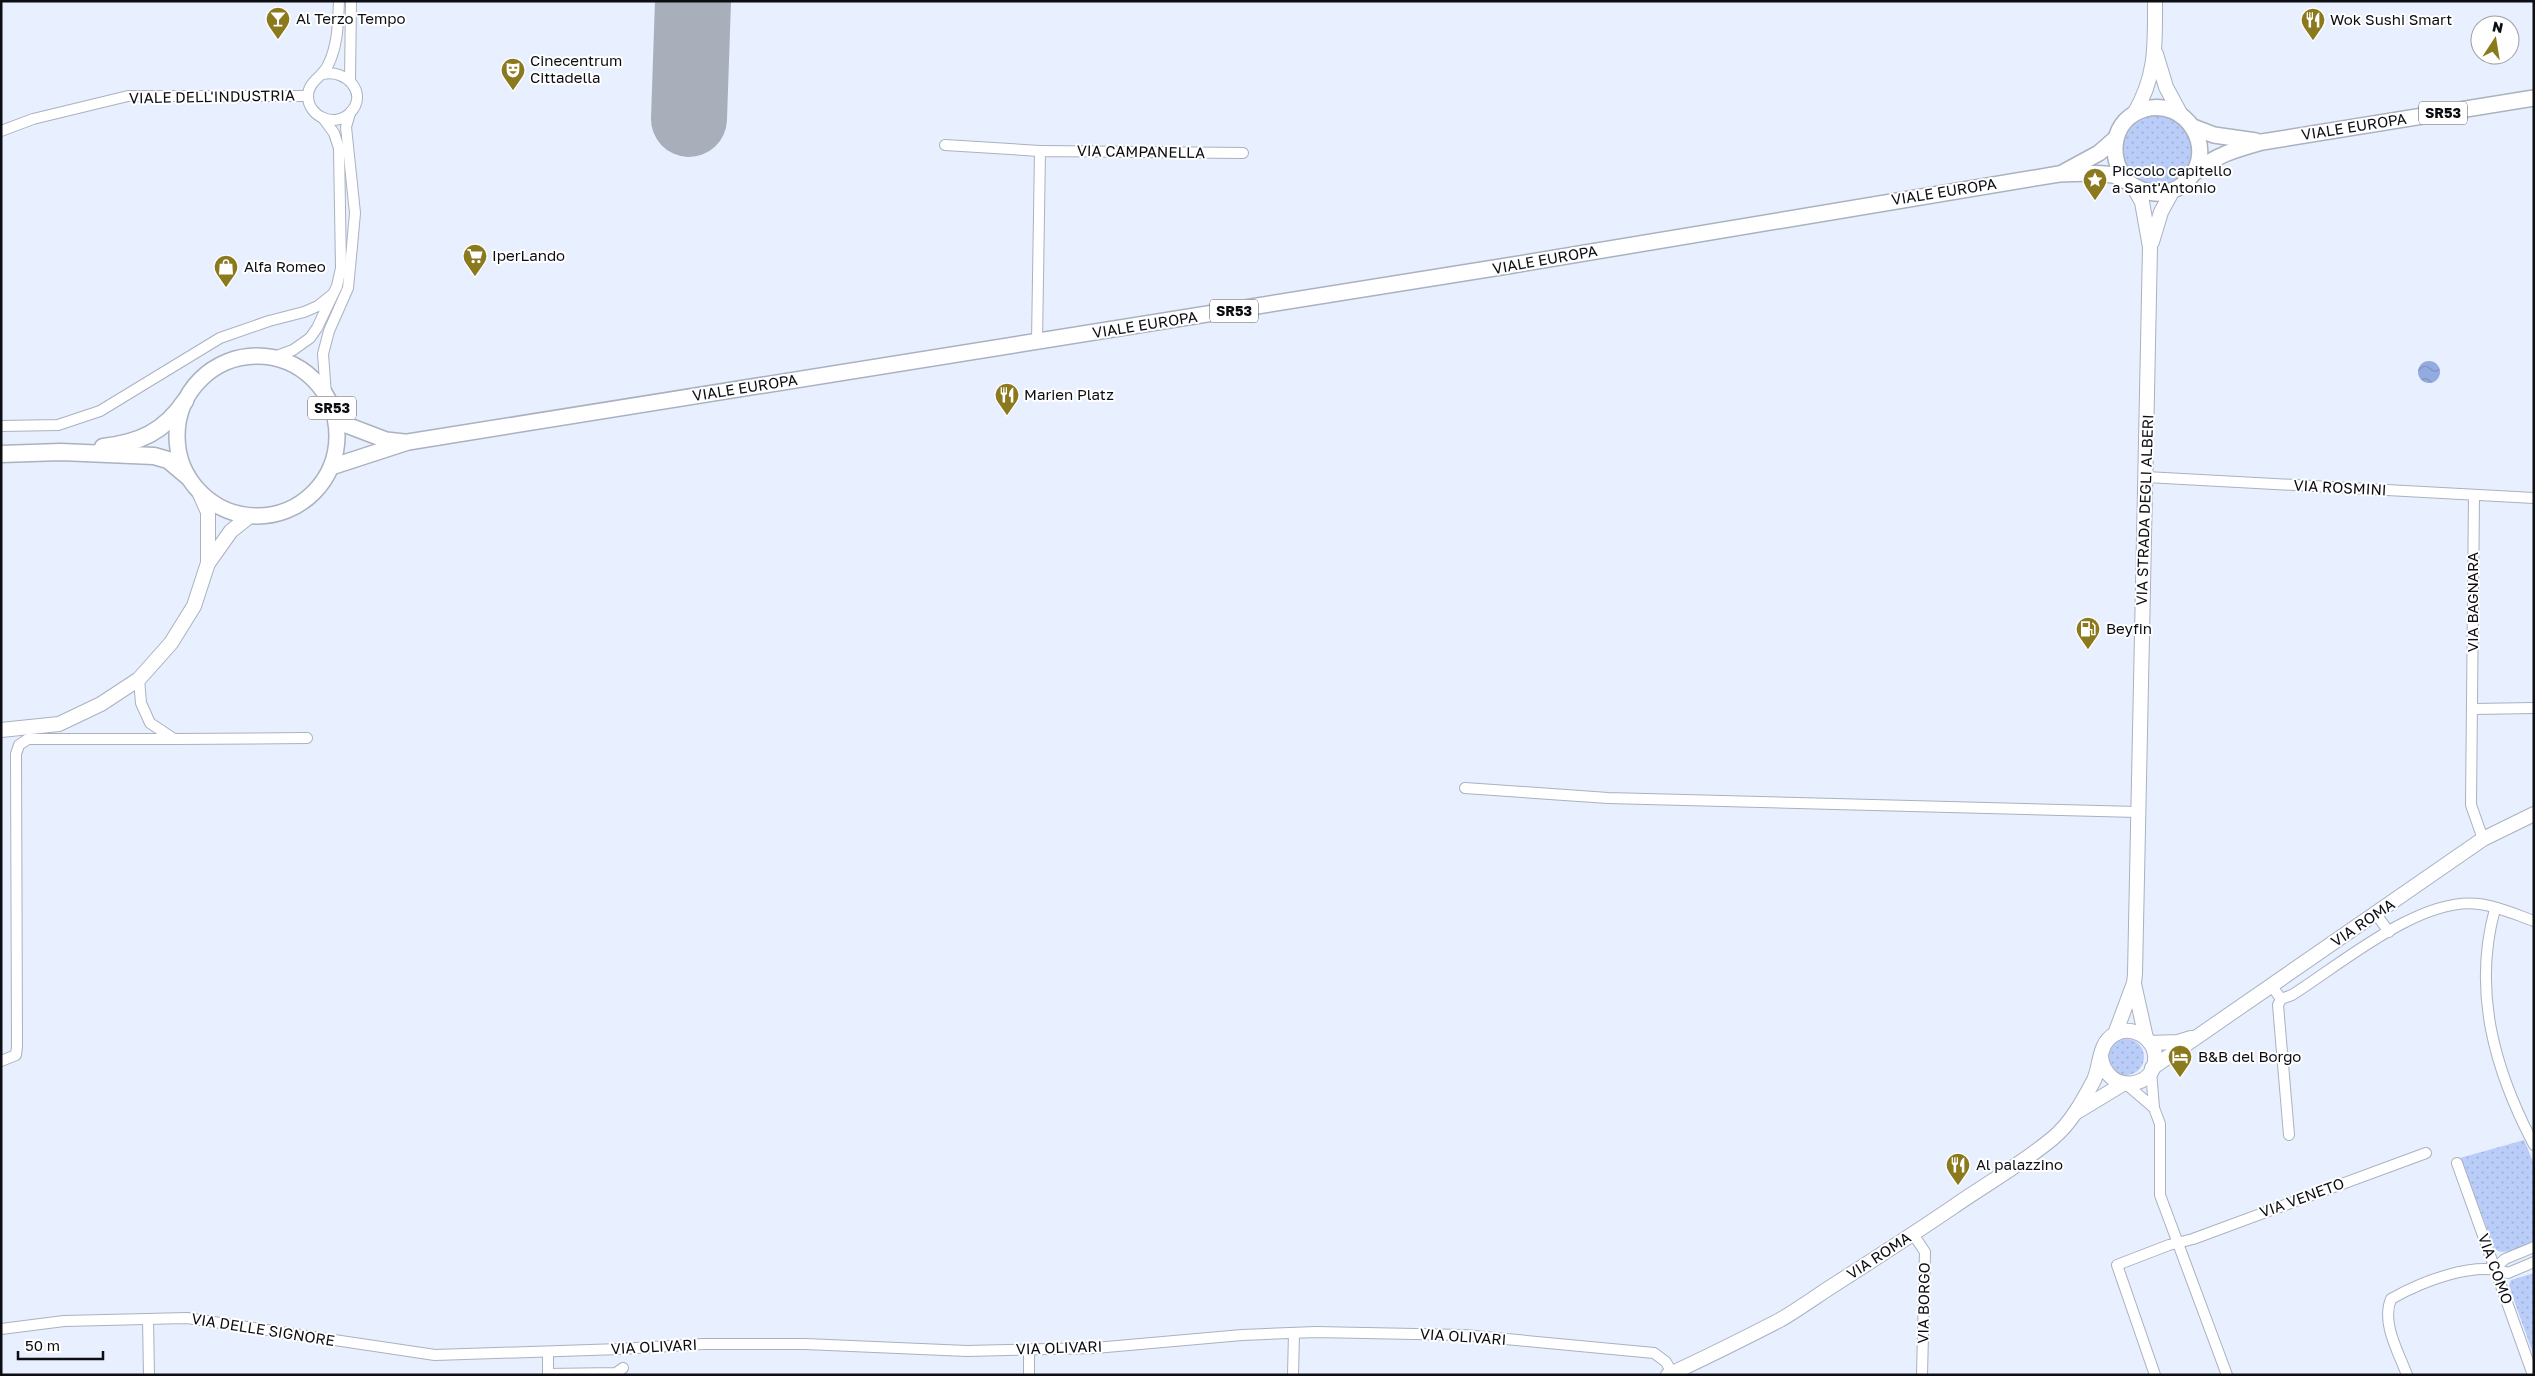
<svg xmlns="http://www.w3.org/2000/svg" width="2535" height="1376" viewBox="0 0 2535 1376" font-family="'Golos Text',sans-serif">
<style>
.green{fill:url(#green-dots)}
.water{fill:url(#water-waves)}
.lines{fill:none;stroke-linecap:round;stroke-linejoin:round}
.runway{stroke:#a8aeba;stroke-width:76}
.minor-casing{stroke:#aab1bf;stroke-width:12}
.secondary-casing{stroke:#aab1bf;stroke-width:16}
.primary-casing{stroke:#aab1bf;stroke-width:18}
.trunk-casing{stroke:#aab1bf;stroke-width:19}
.minor{stroke:#fff;stroke-width:10}
.secondary{stroke:#fff;stroke-width:14}
.primary{stroke:#fff;stroke-width:15}
.trunk{stroke:#fff;stroke-width:16}
.labels{text-anchor:middle;stroke-width:4;stroke-linejoin:round;paint-order:stroke}
.shield{fill:#fff;stroke:#55565a;stroke-width:1}
.shield-label{font-size:14px;font-weight:bold;fill:#0c0e13}
.poi-label{font-size:15px;fill:#0c0e13;stroke:#fff;text-anchor:start}
.street-label{font-size:15px;fill:#0c0e13;stroke:#fff}
</style>
<defs>
<pattern id="green-dots" width="8" height="8" patternUnits="userSpaceOnUse" patternTransform="scale(1.25)"><rect width="8" height="8" fill="#bacdf9"/><path d="M2 2h.1M6 6h.1" fill="none" stroke="#9fafd5" stroke-width="1.8" stroke-linecap="round"/></pattern>
<pattern id="water-waves" width="16" height="10" patternUnits="userSpaceOnUse" patternTransform="scale(1.25)"><rect width="16" height="10" fill="#94abe1"/><path d="M0 5q4-4 8 0t8 0" fill="none" stroke="#7e92c0"/></pattern>
</defs>
<rect width="100%" height="100%" fill="#e8effe"/>
<g class="green">
<circle cx="2157" cy="150" r="35"/>
<circle cx="2126" cy="1057" r="18"/>
<path d="M 2524,1140 L 2534,1164 L 2534,1242 C 2523,1246 2504,1257 2495,1249 L 2460,1158 Z"/>
<polygon points="2534,1273 2534,1356 2509,1286 2511,1280"/>
</g>
<circle class="water" cx="2429" cy="372" r="11"/>
<g class="lines">
<polyline class="runway" points="689,119 693,1"/>
<defs>
<g id="minor">
<path d="M 323,74 C 346,69 369,93 350,113 C 335,128 308,117 308,96 C 308,81 323,77 328,65 C 338,45 338,23 339,1"/>
<polyline points="350,80 351,1"/>
<polyline points="1,131 33,119 128,96 308,96"/>
<polyline points="945,145 1040,151"/>
<polyline points="1037,342 1040,151 1243,153"/>
<polyline points="274,357 293,350 310,338 317,328 337,286 341,268 339,148 334,133 323,118"/>
<polyline points="326,395 323,354 329,331 348,288 352,246 355,213 346,127 350,113"/>
<polyline points="1,426 58,425 100,411 220,338 269,321 304,312 318,306 333,294"/>
<polyline points="2146,477 2534,498"/>
<polyline points="2474,495 2471,805 2483,839"/>
<polyline points="139,679 141,703 150,723 174,739 307,738"/>
<polyline points="2473,709 2534,708"/>
<polyline points="1465,788 1608,798 2137,812"/>
<path d="M 2495,909 C 2472,992 2495,1071 2534,1145"/>
<polyline points="2376,914 2389,932"/>
<path d="M 2271,985 L 2281,999 L 2292,995 C 2340,965 2420,896 2479,904 C 2497,906 2517,915 2534,921"/>
<polyline points="2281,999 2278,1005 2289,1135"/>
<polyline points="1,1061 16,1055 17,1046 16,754 19,745 28,739 174,739"/>
<polyline points="2151,1071 2154,1108 2160,1124 2160,1195 2227,1375"/>
<polyline points="2126,1084 2154,1108"/>
<polyline points="2457,1163 2533,1375"/>
<polyline points="1913,1234 1925,1252 1922,1375"/>
<polyline points="2495,1268 2505,1259 2534,1247"/>
<polyline points="148,1319 149,1375"/>
<polyline points="1,1329 64,1321 187,1318 435,1355 620,1349 703,1344 805,1344 967,1351 1095,1348 1242,1335 1316,1332 1464,1335 1654,1353 1666,1362 1672,1373"/>
<polyline points="548,1352 548,1374 616,1373 623,1368"/>
<polyline points="1029,1375 1029,1349"/>
<polyline points="1293,1375 1294,1333"/>
<polyline points="2155,1375 2117,1265 2169,1245 2193,1239 2426,1153"/>
<path d="M 2407,1375 C 2399,1353 2381,1323 2391,1299 C 2421,1282 2475,1260 2508,1273 L 2534,1262"/>
</g>
<g id="secondary">
<polyline points="2156,54 2166,87 2181,115"/>
<path d="M 2134,114 C 2157,75 2155,45 2155,1"/>
<polyline points="2152,242 2161,212 2173,190"/>
<polyline points="209,562 231,531 250,516"/>
<polyline points="1,730 59,724 101,704 139,679 171,643 194,606 208,563 208,512 199,492"/>
<polyline points="2134,984 2146,1038"/>
<polyline points="2115,1034 2134,983 2135,974 2150,247 2142,202 2133,186"/>
<polyline points="2150,1043 2178,1042 2191,1038"/>
<polyline points="2152,1068 2483,839 2534,814"/>
<polyline points="2075,1113 2123,1084"/>
<path d="M 1668,1375 C 1705,1358 1743,1339 1780,1320 C 1799,1309 1818,1295 1837,1283 C 1876,1258 1915,1233 1953,1207 C 1986,1184 2022,1164 2053,1138 C 2071,1123 2083,1101 2094,1080 C 2101,1065 2098,1043 2115,1034 C 2132,1025 2153,1037 2155,1055 C 2158,1090 2106,1095 2101,1057"/>
</g>
<g id="primary">
<polyline points="2193,127 2214,135 2256,141"/>
<polyline points="2064,172 2099,153 2115,139"/>
<path d="M 2194,173 C 2215,155 2237,149 2262,142 L 2534,98"/>
<circle cx="257" cy="436" r="80"/>
<polyline points="336,421 386,440 404,442"/>
<path d="M 331,467 L 408,442 L 1507,266 L 2059,174 C 2077,173 2096,172 2113,175 C 2124,178 2130,185 2140,189 C 2156,197 2177,193 2189,179 C 2217,148 2186,98 2145,109 C 2112,119 2107,156 2126,180"/>
</g>
<g id="trunk">
<path d="M 103,447 C 139,443 164,432 185,401"/>
<polyline points="1,454 61,452 154,456 168,460 187,476"/>
</g>
</defs>
<use href="#minor" class="minor-casing"/>
<use href="#secondary" class="secondary-casing"/>
<use href="#primary" class="primary-casing"/>
<use href="#trunk" class="trunk-casing"/>
<use href="#minor" class="minor"/>
<use href="#secondary" class="secondary"/>
<use href="#primary" class="primary"/>
<use href="#trunk" class="trunk"/>
</g>
<defs>
<symbol id="bar-pin" viewBox="-11 -11 22 30"><path d="M0 17L-7.5 6A9.5 9.5 0 1 1 7.5 6Z" fill="#8b791e" stroke="#fff"/><path d="M-6-5H6L.8 .8V4.5H3.5V6h-7V4.5H-.8V.8Z" fill="#fff"/></symbol>
<symbol id="restaurant-pin" viewBox="-11 -11 22 30"><path d="M0 17L-7.5 6A9.5 9.5 0 1 1 7.5 6Z" fill="#8b791e" stroke="#fff"/><path d="M-5-6h1v4h1v-4h1v4h1v-4h1v5L-1.5 .5V6h-2V.5L-5-1ZM5-6V6H3V1.5H1.5Q1.5-4 5-6Z" fill="#fff"/></symbol>
<symbol id="theatre-pin" viewBox="-11 -11 22 30"><path d="M0 17L-7.5 6A9.5 9.5 0 1 1 7.5 6Z" fill="#8b791e" stroke="#fff"/><path d="M-5-5.5Q0-4 5-5.5V0Q5 5 0 6Q-5 5-5 0ZM-3.3-2.5H-1v1.5H-3.3ZM1-2.5H3.3v1.5H1ZM-2.8 1Q0 5.5 2.8 1Z" fill="#fff"/></symbol>
<symbol id="sight-pin" viewBox="-11 -11 22 30"><path d="M0 17L-7.5 6A9.5 9.5 0 1 1 7.5 6Z" fill="#8b791e" stroke="#fff"/><path d="M0-6L1.8-2.2L6-1.7L2.9 1.2L3.7 5.4L0 3.3L-3.7 5.4L-2.9 1.2L-6-1.7L-1.8-2.2Z" fill="#fff"/></symbol>
<symbol id="supermarket-pin" viewBox="-11 -11 22 30"><path d="M0 17L-7.5 6A9.5 9.5 0 1 1 7.5 6Z" fill="#8b791e" stroke="#fff"/><path d="M-6-5.5h2.5l.6 2H6L4.5 2H-2.5L-4.4-4H-6ZM-1.5 3.2a1.3 1.3 0 1 0 .1 0ZM3 3.2a1.3 1.3 0 1 0 .1 0Z" fill="#fff"/></symbol>
<symbol id="shop-pin" viewBox="-11 -11 22 30"><path d="M0 17L-7.5 6A9.5 9.5 0 1 1 7.5 6Z" fill="#8b791e" stroke="#fff"/><path d="M-5-2.5h2.3a2.7 3.5 0 0 1 5.4 0H5L5.5 6h-11ZM-1.5-2.5h3a1.5 2.3 0 0 0-3 0Z" fill="#fff"/></symbol>
<symbol id="fuel-pin" viewBox="-11 -11 22 30"><path d="M0 17L-7.5 6A9.5 9.5 0 1 1 7.5 6Z" fill="#8b791e" stroke="#fff"/><path d="M-5.5-6h7V0h2V4h1.3V-2.5L3-4.5l.8-.8L6-3V5H2.5V1h-1V6h-7ZM-4.2-4.7v3.2H.2V-4.7Z" fill="#fff"/></symbol>
<symbol id="hotel-pin" viewBox="-11 -11 22 30"><path d="M0 17L-7.5 6A9.5 9.5 0 1 1 7.5 6Z" fill="#8b791e" stroke="#fff"/><path d="M-6-4.5h1.5V1H6V5H4.5V3h-9V5H-6ZM-4 0a1.8 1.8 0 1 1 3.6 0ZM.5 0V-2.5h3Q6-2.5 6 0Z" fill="#fff"/></symbol>
</defs>
<g fill-rule="evenodd">
<use href="#bar-pin" x="264" y="5" width="28" height="38"/>
<use href="#restaurant-pin" x="2299" y="6" width="28" height="38"/>
<use href="#theatre-pin" x="499" y="56" width="28" height="38"/>
<use href="#sight-pin" x="2081" y="166" width="28" height="38"/>
<use href="#supermarket-pin" x="461" y="242" width="28" height="38"/>
<use href="#shop-pin" x="212" y="253" width="28" height="38"/>
<use href="#restaurant-pin" x="993" y="381" width="28" height="38"/>
<use href="#fuel-pin" x="2074" y="615" width="28" height="38"/>
<use href="#hotel-pin" x="2166" y="1043" width="28" height="38"/>
<use href="#restaurant-pin" x="1944" y="1151" width="28" height="38"/>
</g>
<g class="labels">
<g class="shield">
<rect x="2419" y="101.5" width="48" height="23" rx="4"/>
<rect x="1210" y="299.5" width="48" height="23" rx="4"/>
<rect x="308" y="396.5" width="48" height="23" rx="4"/>
</g>
<g class="shield-label">
<text x="2443" y="118">SR53</text>
<text x="1234" y="316">SR53</text>
<text x="332" y="413">SR53</text>
</g>
<g class="poi-label">
<text x="296" y="24">Al Terzo Tempo</text>
<text x="2330" y="25">Wok Sushi Smart</text>
<text x="530" y="66">Cinecentrum<tspan x="530" dy="17">Cittadella</tspan></text>
<text x="2112" y="176">Piccolo capitello<tspan x="2112" dy="17">a Sant'Antonio</tspan></text>
<text x="492" y="261">IperLando</text>
<text x="244" y="272">Alfa Romeo</text>
<text x="1024" y="400">Marien Platz</text>
<text x="2106" y="634">Beyfin</text>
<text x="2198" y="1062">B&amp;B del Borgo</text>
<text x="1976" y="1170">Al palazzino</text>
</g>
<g class="street-label">
<text transform="translate(212 97) rotate(-1)" y="5">VIALE DELL'INDUSTRIA</text>
<text transform="translate(2354 127) rotate(-9)" y="5">VIALE EUROPA</text>
<text transform="translate(1141 152) rotate(1)" y="5">VIA CAMPANELLA</text>
<text transform="translate(1944 192) rotate(-9)" y="5">VIALE EUROPA</text>
<text transform="translate(1545 260) rotate(-10)" y="5">VIALE EUROPA</text>
<text transform="translate(1145 325) rotate(-9)" y="5">VIALE EUROPA</text>
<text transform="translate(745 388) rotate(-9)" y="5">VIALE EUROPA</text>
<text transform="translate(2340 488) rotate(3)" y="5">VIA ROSMINI</text>
<text transform="translate(2145 510) rotate(-88)" y="5">VIA STRADA DEGLI ALBERI</text>
<text transform="translate(2473 602) rotate(-90)" y="5">VIA BAGNARA</text>
<text transform="translate(2363 923) rotate(-34)" y="5">VIA ROMA</text>
<text transform="translate(2302 1198) rotate(-20)" y="5">VIA VENETO</text>
<text transform="translate(1879 1256) rotate(-33)" y="5">VIA ROMA</text>
<text transform="translate(2495 1269) rotate(70)" y="5">VIA COMO</text>
<text transform="translate(1924 1303) rotate(-89)" y="5">VIA BORGO</text>
<text transform="translate(263 1330) rotate(9)" y="5">VIA DELLE SIGNORE</text>
<text transform="translate(1463 1337) rotate(4)" y="5">VIA OLIVARI</text>
<text transform="translate(654 1347) rotate(-3)" y="5">VIA OLIVARI</text>
<text transform="translate(1059 1348) rotate(-2)" y="5">VIA OLIVARI</text>
</g>
</g>
<rect width="2535" height="1376" fill="none" stroke="#0c0e13" stroke-width="5"/>
<g transform="translate(2495 40) rotate(12)"><circle r="24" fill="#ffffff" stroke="#9e9fa1"/>
<path d="M0-4L9 19L0 12L-9 19Z" fill="#8b791e"/>
<text y="-8" font-size="14" font-weight="bold" text-anchor="middle" fill="#0c0e13">N</text>
</g>
<path d="M18 1351v8h85v-8" fill="none" stroke="#0c0e13" stroke-width="2.5"/>
<text x="25" y="1351" font-size="15" fill="#0c0e13" stroke="#ffffff" stroke-width="4" paint-order="stroke">50 m</text>
</svg>
